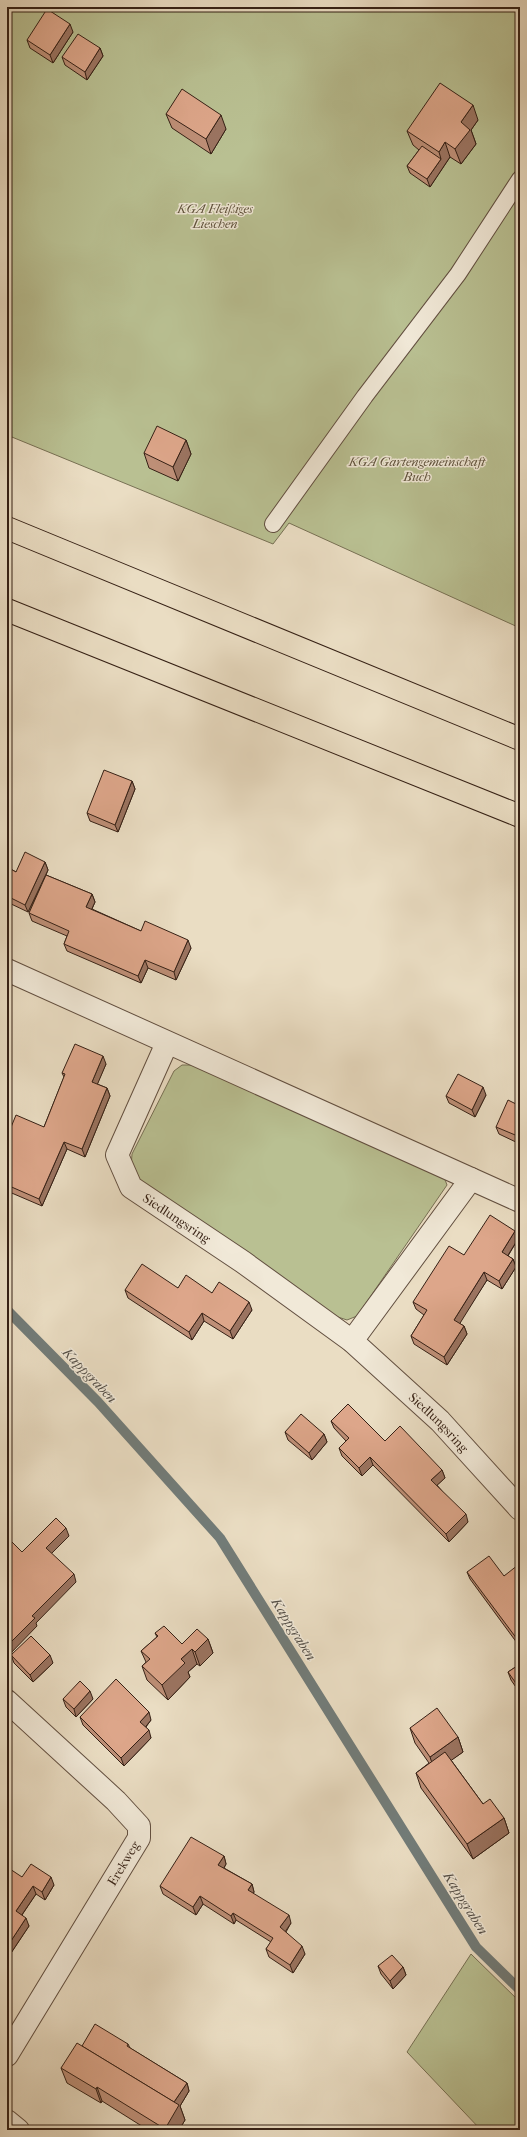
<svg xmlns="http://www.w3.org/2000/svg" width="527" height="2137" viewBox="0 0 527 2137" font-family="'IM FELL French Canon',serif">
<style>
.green{fill:#b9c092;stroke:#777054}
.lines{fill:none;stroke-linecap:round;stroke-linejoin:round}
.stream{stroke:#727c79;stroke-width:10}
.service-casing{stroke:#624f40;stroke-width:18}
.minor-casing{stroke:#624f40;stroke-width:24}
.motorway-casing{stroke:#352015;stroke-width:24}
.service{stroke:#f1e9d8;stroke-width:16}
.minor{stroke:#f1e9d8;stroke-width:22}
.motorway{stroke:#eaddc3;stroke-width:22}
.wall{fill:#be8f77;stroke:#352015}
.shaded-wall{fill:#9b7461;stroke:#352015}
.building{fill:#dda68a;stroke:#352015}
.labels{text-anchor:middle;stroke-width:3;stroke-linejoin:round;paint-order:stroke}
.park-label{font-size:13px;font-style:italic;fill:#5d503a;stroke:#f1e9d8}
.street-label{font-size:13px;fill:#352015;stroke:#f1e9d8}
.water-label{font-size:14px;font-style:italic;fill:#534e47;stroke:#f1e9d8}
</style>
<rect width="100%" height="100%" fill="#eaddc3"/>
<filter id="stains"><feTurbulence type="fractalNoise" baseFrequency=".005" numOctaves="4"/><feColorMatrix values="0 0 0 0 .2 0 0 0 0 .09 0 0 0 0 .02 0 0 0 .5 -.17"/></filter>
<radialGradient id="worn" r=".72"><stop offset=".6" stop-color="#630" stop-opacity="0"/><stop offset="1" stop-color="#630" stop-opacity=".3"/></radialGradient>
<g class="green">
<polygon points="7,7 520,7 520,628 289,523 273,544 7,435"/>
<polygon points="182,1065 196,1065 444,1177 447,1185 357,1316 347,1320 335,1316 141,1184 131,1168 132,1154 174,1071"/>
<polygon points="471,1954 520,2002 520,2130 481,2130 407,2052"/>
</g>
<g class="lines">
<polyline class="stream" points="7,1310 98,1402 220,1538 476,1947 520,1990"/>
<defs>
<polyline id="service" points="273,524 365,396 458,274 520,179"/>
<g id="minor">
<polyline points="7,970 520,1201"/>
<path id="s1" d="M 167,1043 L 117,1155 L 131,1187 L 243,1262 L 352,1341 L 440,1421 L 520,1509"/>
<polyline points="352,1341 471,1179"/>
<polyline points="7,1701 116,1801 139,1826 139,1838 7,2055"/>
<polyline points="7,2121 18,2130"/>
</g>
<g id="motorway">
<polyline points="7,528 520,739"/>
<polyline points="7,610 520,816"/>
</g>
</defs>
<use href="#service" class="service-casing"/>
<use href="#minor" class="minor-casing"/>
<use href="#motorway" class="motorway-casing"/>
<use href="#service" class="service"/>
<use href="#minor" class="minor"/>
<use href="#motorway" class="motorway"/>
</g>
<g class="wall">
<polygon points="73,32 53,63 30,48 27,40"/>
<polygon points="100,48 103,56 87,80 65,65 62,57"/>
<polygon points="166,114 226,129 211,154 172,128"/>
<polygon points="478,120 471,130 476,144 461,164 450,157 430,187 410,173 407,166 419,150 413,145 407,131"/>
<polygon points="186,440 191,454 178,481 149,468 144,453"/>
<polygon points="132,781 135,789 118,832 90,821 87,813"/>
<polygon points="45,862 48,870 46,875 92,894 95,902 92,909 141,931 191,948 176,980 148,968 141,983 67,951 64,944 67,936 32,921 29,913 41,886 28,912 7,902 7,867 16,872"/>
<polygon points="106,1064 97,1084 107,1088 110,1096 85,1157 67,1149 42,1206 7,1191 7,1137 44,1127 64,1077 62,1073"/>
<polygon points="486,1095 475,1117 449,1103 446,1096"/>
<polygon points="520,1106 520,1144 499,1134 496,1127"/>
<polygon points="518,1239 508,1256 513,1259 516,1267 502,1289 487,1280 459,1323 464,1326 467,1334 447,1365 414,1344 411,1336 424,1315 416,1309 413,1302 464,1255"/>
<polygon points="178,1288 212,1293 252,1310 233,1339 204,1321 192,1340 128,1298 125,1290"/>
<polygon points="331,1421 385,1441 442,1470 445,1478 437,1485 468,1522 449,1542 373,1465 362,1476 342,1456 339,1448 346,1441 334,1428"/>
<polygon points="285,1432 324,1434 327,1442 312,1460 288,1440"/>
<polygon points="520,1568 520,1647 470,1579 467,1572 504,1576"/>
<polygon points="155,1633 182,1644 208,1639 213,1653 200,1666 197,1664 188,1672 190,1677 168,1700 147,1680 142,1666 146,1662 141,1651 157,1637"/>
<polygon points="11,1655 53,1663 33,1682 14,1663"/>
<polygon points="520,1664 520,1693 511,1680 508,1672"/>
<polygon points="63,1699 93,1699 76,1717 66,1707"/>
<polygon points="80,1717 151,1720 146,1727 151,1738 124,1766 83,1725"/>
<polygon points="410,1728 458,1737 463,1752 451,1760 483,1804 504,1818 509,1833 473,1859 421,1788 416,1773 429,1763 415,1743"/>
<polygon points="224,1856 226,1864 224,1868 252,1884 254,1892 253,1894 291,1923 286,1932 305,1954 293,1973 269,1957 266,1949 271,1942 236,1920 234,1924 203,1904 196,1915 163,1894 160,1886"/>
<polygon points="22,1877 54,1885 45,1900 36,1894 22,1915 29,1926 9,1956 10,1960 7,1964"/>
<polygon points="378,1966 403,1967 406,1975 393,1989 381,1974"/>
<polygon points="128,2044 130,2048 187,2083 189,2091 180,2106 185,2120 179,2130 148,2130 102,2101 101,2103 67,2083 61,2068 82,2046"/>
</g>
<g class="shaded-wall">
<polygon points="70,24 73,32 53,63 50,55"/>
<polygon points="100,48 103,56 87,80 85,72"/>
<polygon points="473,105 478,120 471,130 476,144 461,164 455,149 461,122"/>
<polygon points="221,115 226,129 211,154 206,139"/>
<polygon points="445,142 450,157 430,187 427,179 441,159 439,152"/>
<polygon points="186,440 191,454 178,481 173,467"/>
<polygon points="132,781 135,789 118,832 115,825"/>
<polygon points="45,862 48,870 28,912 25,905"/>
<polygon points="92,894 95,902 89,915 86,907"/>
<polygon points="188,940 191,948 176,980 174,972"/>
<polygon points="145,960 148,968 141,983 138,976"/>
<polygon points="103,1056 106,1064 95,1090 92,1082"/>
<polygon points="483,1087 486,1095 475,1117 472,1110"/>
<polygon points="107,1088 110,1096 85,1157 82,1149"/>
<polygon points="64,1142 67,1149 42,1206 39,1199"/>
<polygon points="515,1231 518,1239 505,1260 502,1252"/>
<polygon points="513,1259 516,1267 502,1289 499,1281"/>
<polygon points="484,1272 487,1280 457,1328 454,1320"/>
<polygon points="249,1302 252,1310 233,1339 230,1331"/>
<polygon points="202,1313 204,1321 192,1340 189,1332"/>
<polygon points="464,1326 467,1334 447,1365 444,1357"/>
<polygon points="324,1434 327,1442 312,1460 309,1453"/>
<polygon points="370,1457 373,1465 362,1476 359,1468"/>
<polygon points="442,1470 445,1478 434,1488 431,1480"/>
<polygon points="466,1514 468,1522 449,1542 446,1534"/>
<polygon points="66,1528 69,1536 49,1556 46,1548"/>
<polygon points="74,1574 76,1582 36,1623 37,1626 9,1655 7,1649 7,1646 32,1616"/>
<polygon points="208,1639 213,1653 200,1666 195,1652"/>
<polygon points="192,1649 197,1664 188,1672 190,1677 168,1700 162,1685 181,1659"/>
<polygon points="50,1655 53,1663 33,1682 30,1675"/>
<polygon points="90,1691 93,1699 76,1717 74,1709"/>
<polygon points="149,1712 151,1720 143,1730 140,1722"/>
<polygon points="149,1730 151,1738 124,1766 121,1758"/>
<polygon points="458,1737 463,1752 435,1772 430,1757"/>
<polygon points="504,1818 509,1833 473,1859 467,1844"/>
<polygon points="224,1856 226,1864 221,1873 218,1865"/>
<polygon points="51,1877 54,1885 45,1900 42,1892"/>
<polygon points="252,1884 254,1892 251,1898 248,1890"/>
<polygon points="33,1886 36,1894 19,1919 16,1911"/>
<polygon points="200,1896 203,1904 196,1915 193,1907"/>
<polygon points="233,1913 236,1920 234,1924 231,1916"/>
<polygon points="289,1915 291,1923 283,1935 280,1927"/>
<polygon points="26,1918 29,1926 9,1956 10,1960 7,1964 7,1947"/>
<polygon points="302,1946 305,1954 293,1973 290,1965"/>
<polygon points="403,1967 406,1975 393,1989 390,1981"/>
<polygon points="187,2083 189,2091 180,2106 185,2120 179,2130 166,2130 172,2105"/>
<polygon points="97,2087 102,2101 101,2103 96,2089"/>
</g>
<g class="building">
<polygon points="47,9 70,24 50,55 27,40"/>
<polygon points="78,34 100,48 85,72 62,57"/>
<polygon points="440,83 473,105 461,122 470,130 455,149 445,142 439,152 407,131"/>
<polygon points="182,89 221,115 206,139 166,114"/>
<polygon points="422,146 441,159 427,179 407,166"/>
<polygon points="157,426 186,440 173,467 144,453"/>
<polygon points="104,770 132,781 115,825 87,813"/>
<polygon points="25,852 45,862 25,905 7,896 7,867 16,872"/>
<polygon points="46,875 92,894 86,907 141,931 145,921 188,940 174,972 145,960 138,976 64,944 69,931 29,913"/>
<polygon points="75,1044 103,1056 92,1082 107,1088 82,1149 64,1142 39,1199 7,1185 7,1137 16,1115 44,1127 65,1074 62,1073"/>
<polygon points="458,1074 483,1087 472,1110 446,1096"/>
<polygon points="508,1100 520,1106 520,1137 496,1127"/>
<polygon points="490,1215 515,1231 502,1252 513,1259 499,1281 484,1272 454,1320 464,1326 444,1357 411,1336 427,1310 413,1302 449,1246 464,1255"/>
<polygon points="142,1264 178,1288 186,1275 212,1293 219,1282 249,1302 230,1331 202,1313 189,1332 125,1290"/>
<polygon points="348,1404 385,1441 400,1426 442,1470 431,1480 466,1514 446,1534 370,1457 359,1468 339,1448 349,1438 331,1421"/>
<polygon points="301,1414 324,1434 309,1453 285,1432"/>
<polygon points="56,1518 66,1528 46,1548 74,1574 32,1616 35,1618 7,1646 7,1547 12,1542 22,1552"/>
<polygon points="489,1556 504,1576 518,1565 520,1568 520,1643 467,1572"/>
<polygon points="164,1626 182,1644 197,1629 208,1639 195,1652 192,1649 181,1659 185,1663 162,1685 142,1666 150,1659 141,1651 158,1636 155,1633"/>
<polygon points="31,1636 50,1655 30,1675 11,1655"/>
<polygon points="520,1664 520,1689 508,1672"/>
<polygon points="116,1679 149,1712 140,1722 149,1730 121,1758 80,1717"/>
<polygon points="80,1681 90,1691 74,1709 63,1699"/>
<polygon points="437,1708 458,1737 430,1757 410,1728"/>
<polygon points="445,1752 483,1804 490,1799 504,1818 467,1844 416,1773"/>
<polygon points="191,1837 224,1856 218,1865 252,1884 248,1890 289,1915 280,1927 302,1946 290,1965 266,1949 273,1938 233,1913 231,1916 200,1896 193,1907 160,1886"/>
<polygon points="31,1864 51,1877 42,1892 33,1886 16,1911 26,1918 7,1947 7,1874 10,1869 22,1877"/>
<polygon points="392,1955 403,1967 390,1981 378,1966"/>
<polygon points="95,2024 128,2044 127,2046 187,2083 174,2102 82,2046"/>
<polygon points="77,2043 179,2105 165,2129 97,2087 96,2089 61,2068"/>
</g>
<g class="labels">
<g class="park-label">
<text x="215" y="213">KGA Fleißiges<tspan x="215" dy="15">Lieschen</tspan></text>
<text x="417" y="466">KGA Gartengemeinschaft<tspan x="417" dy="15">Buch</tspan></text>
</g>
<g class="street-label">
<text dy="5" stroke="none"><textPath href="#s1" startOffset="213">Siedlungsring</textPath></text>
<text dy="5" stroke="none"><textPath href="#s1" startOffset="546">Siedlungsring</textPath></text>
<text transform="translate(123 1863) rotate(-59)" y="5">Erekweg</text>
</g>
<g class="water-label">
<text transform="translate(90 1375) rotate(46)" y="5">Kappgraben</text>
<text transform="translate(294 1629) rotate(58)" y="5">Kappgraben</text>
<text transform="translate(466 1903) rotate(58)" y="5">Kappgraben</text>
</g>
</g>
<rect width="527" height="2137" fill="none" stroke="#eaddc3" stroke-width="24"/>
<rect x="8" y="8" width="511" height="2121" fill="none" stroke="#352015" stroke-width="2"/>
<rect x="12" y="12" width="503" height="2113" fill="none" stroke="#352015"/>
<rect width="100%" height="100%" filter="url(#stains)"/>
<rect width="100%" height="100%" fill="url(#worn)"/>
</svg>
